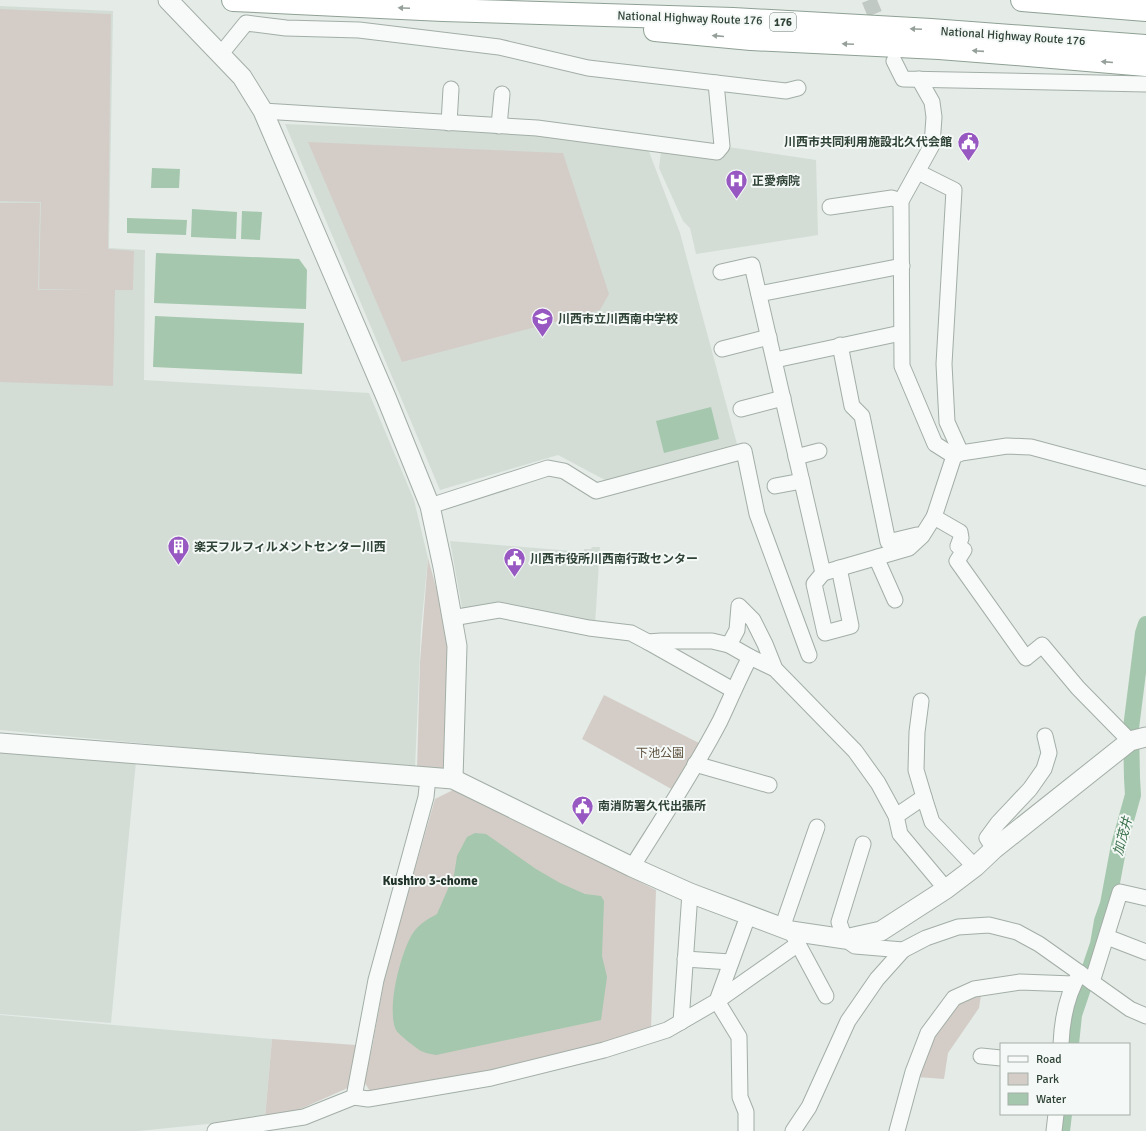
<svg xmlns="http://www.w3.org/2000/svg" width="1146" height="1131" viewBox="0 0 1146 1131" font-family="Signika,'Noto Sans JP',sans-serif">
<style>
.built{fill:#d3ddd6}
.green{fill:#d4cdc7}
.water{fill:#a4c7ad}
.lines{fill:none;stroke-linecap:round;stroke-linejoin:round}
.canal{stroke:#a4c7ad;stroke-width:16}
.minor-tunnel{stroke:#c0c9c4;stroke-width:15;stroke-dasharray:15 8;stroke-linecap:butt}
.minor-casing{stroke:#a3aea7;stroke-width:17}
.tertiary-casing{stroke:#a3aea7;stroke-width:21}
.trunk-casing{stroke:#8ea094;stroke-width:24}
.motorway-casing{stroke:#8ea094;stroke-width:24}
.minor{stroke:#f7faf8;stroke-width:15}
.tertiary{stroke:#f7faf8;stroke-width:19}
.trunk{stroke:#fff;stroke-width:22}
.motorway{stroke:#fff;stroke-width:22}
.oneway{fill:#96a09a}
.labels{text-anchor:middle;stroke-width:4;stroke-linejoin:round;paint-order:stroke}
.shield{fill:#f4f8f6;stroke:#697970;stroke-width:1}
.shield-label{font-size:11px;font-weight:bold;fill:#2e4236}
.street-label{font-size:12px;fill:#2e4236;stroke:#f4f8f6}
.poi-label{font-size:12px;font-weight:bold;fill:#2e4236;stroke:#f4f8f6;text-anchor:start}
.park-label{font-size:12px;fill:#5c4f3c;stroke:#f4f8f6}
.water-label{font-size:13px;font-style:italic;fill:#3c724d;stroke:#f4f8f6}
.neighbourhood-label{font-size:13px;font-weight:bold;fill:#203328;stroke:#f4f8f6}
</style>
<rect width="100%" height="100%" fill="#e5ebe7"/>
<g class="built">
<polygon points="0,6 113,11 109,248 145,250 144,380 369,393 414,500 428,558 421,629 415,769 0,730"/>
<polygon points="285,124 572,136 593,144 648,149 680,233 737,444 605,480 558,455 440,490"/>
<polygon points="728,147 816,160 818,235 696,254 690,228 683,221 659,168 661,151"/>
<polygon points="450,541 584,552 584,549 591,549 592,547 600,547 595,624 462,608"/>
<polygon points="0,753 136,761 111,1023 0,1014"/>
<polygon points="0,1015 272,1039 265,1118 139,1131 0,1131"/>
</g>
<g class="green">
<polygon points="0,9 111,14 108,249 134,251 133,290 115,290 113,386 0,382 0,203 40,203 38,290 89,290 39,289 41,202 0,201"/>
<polygon points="308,142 563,153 609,294 600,310 402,362"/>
<polygon points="428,558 452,645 447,772 417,770 420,662"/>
<polygon points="604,695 701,744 675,791 582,739"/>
<polygon points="453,790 656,890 651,1028 603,1045 373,1096 363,1080 372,1048 386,970 435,799"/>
<polygon points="981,995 979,1008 948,1053 944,1079 917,1077 946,1011 957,1002"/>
<polygon points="272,1039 356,1045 350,1087 289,1114 265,1118"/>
</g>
<g class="water">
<polygon points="152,168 180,169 179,188 151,188"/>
<polygon points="192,209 237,212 236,239 191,237"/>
<polygon points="242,211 262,212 260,240 241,239"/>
<polygon points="127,218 187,220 186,235 127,233"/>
<polygon points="156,253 299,259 307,270 306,309 154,303"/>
<polygon points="155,316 304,323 302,374 153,367"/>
<polygon points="711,407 719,439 664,453 656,421"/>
<path d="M 475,833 L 486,834 L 536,869 L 560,883 L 585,894 L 601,896 L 604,901 L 602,956 L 607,977 L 601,1020 L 436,1055 C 431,1054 425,1053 421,1051 C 416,1048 398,1034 396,1030 C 386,1009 401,951 413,933 C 419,924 428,919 437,914 L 454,875 L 457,856 L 467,837 Z"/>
</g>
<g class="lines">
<g class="canal">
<polyline points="1071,1044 1074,1015 1098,944 1102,921 1108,904 1119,845 1133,795 1132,778 1131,728 1143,633 1146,624"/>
<polyline points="1062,1131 1064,1114"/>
</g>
<polyline class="minor-tunnel" points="869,0 883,34"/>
<defs>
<g id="minor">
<polyline points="220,55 246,23 286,28 359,30 499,47 588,68 786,91 798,88"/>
<polyline points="894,61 903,79 1146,84"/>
<polyline points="919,79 932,102 934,117 932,145 901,201 902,366 935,444 954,456"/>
<polyline points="263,111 537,128 717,152 722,146 716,83"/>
<polyline points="449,123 451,89"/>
<polyline points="499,126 502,94"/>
<polyline points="918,172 954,190 944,364 947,422 961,453"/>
<polyline points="830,207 892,198 901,201"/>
<polyline points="721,272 752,265 823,573 909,548 922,536 934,517 954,456 961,453 1007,446 1031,447 1146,478"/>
<polyline points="759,294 902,266"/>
<polyline points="840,345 852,406 862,416 888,542 917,535 919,538"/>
<polyline points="722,349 769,337"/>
<polyline points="775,360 901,333"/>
<polyline points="741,409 783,398"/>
<polyline points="796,457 819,451"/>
<polyline points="775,486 802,481"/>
<polyline points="430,506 548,468 564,471 596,491 744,451 757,514 809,655"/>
<polyline points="934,517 960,532 961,538 958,546 964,550 957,561 1026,658 1042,645 1078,688 1130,741"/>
<polyline points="878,557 879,564 895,600"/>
<polyline points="823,573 814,584 825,633 851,626 839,568"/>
<polyline points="452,618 499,610 589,628 631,633 648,642 661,641 712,641 729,645"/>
<polyline points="648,642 733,690"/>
<polyline points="775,669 750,657 729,645 737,630 739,606 753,620 765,644 775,669 855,751 878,783 896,816 900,834 946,889"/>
<polyline points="695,764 769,785"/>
<polyline points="924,797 932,822 975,867"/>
<polyline points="896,816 924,797 916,770 917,732 921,701"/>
<polyline points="863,844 839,922 845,939 855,946 903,950 926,938 958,927 989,925 1017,932 1039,944 1080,973"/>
<polyline points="994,849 987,838 998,823 1030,789 1044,769 1049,753 1045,736"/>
<path d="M 632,867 C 662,819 694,771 720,721 C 730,700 739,678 750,657"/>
<polyline points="782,928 817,827"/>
<polyline points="1107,937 1146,952"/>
<polyline points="798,944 826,996"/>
<polyline points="685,959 731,962"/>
<polyline points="1092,982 1130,1009 1146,1016"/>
<polyline points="681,1022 690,893"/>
<path d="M 1061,1044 C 1062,1020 1067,994 1080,973 L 1092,982 L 1120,892 L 1146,898"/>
<polyline points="981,1056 1001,1058"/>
<polyline points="354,1097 368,1099 491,1078 604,1050 667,1030 717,1001 748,916"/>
<polyline points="215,1131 304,1117 354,1097 376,980 426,797 428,777"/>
<polyline points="746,1131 746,1112 740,1097 739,1037 717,1001 798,944 791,931"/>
<polyline points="793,1131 809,1107 848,1021 877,979 903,950"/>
<polyline points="897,1131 913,1072 928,1033 954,998 974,989 1020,982 1073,984"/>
<polyline points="1054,1131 1056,1114"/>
</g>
<g id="tertiary">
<polyline points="168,0 242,77 263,111 386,397 430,506 443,567 457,646 453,779"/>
<polyline points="0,743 453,779 632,867 690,893 791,931 845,939 881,931 946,889 975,867 994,849 1130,741 1146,737"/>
</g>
<g id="trunk">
<polyline points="233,0 443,10 733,19 931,30 1146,46"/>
<polyline points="655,30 751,39 939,48 1028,55 1146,65"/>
</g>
<polyline id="motorway" points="1022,0 1146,10"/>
</defs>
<use href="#minor" class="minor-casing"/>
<use href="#tertiary" class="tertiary-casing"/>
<use href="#trunk" class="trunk-casing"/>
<use href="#motorway" class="motorway-casing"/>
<use href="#minor" class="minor"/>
<use href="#tertiary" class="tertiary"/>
<use href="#trunk" class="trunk"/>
<use href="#motorway" class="motorway"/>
</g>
<defs><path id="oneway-solid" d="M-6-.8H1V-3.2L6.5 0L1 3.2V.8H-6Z"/></defs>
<g class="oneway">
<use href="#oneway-solid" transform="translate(404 8) rotate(-177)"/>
<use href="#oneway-solid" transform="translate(916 29) rotate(-177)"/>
<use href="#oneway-solid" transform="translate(718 36) rotate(-175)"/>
<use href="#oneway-solid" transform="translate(848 44) rotate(-177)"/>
<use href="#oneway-solid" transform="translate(978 51) rotate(-176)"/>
<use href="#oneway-solid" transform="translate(1107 62) rotate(-175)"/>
</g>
<defs>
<symbol id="civic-pin" viewBox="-11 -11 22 30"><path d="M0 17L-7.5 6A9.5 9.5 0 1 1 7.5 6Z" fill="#9858c2" stroke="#f4f8f6"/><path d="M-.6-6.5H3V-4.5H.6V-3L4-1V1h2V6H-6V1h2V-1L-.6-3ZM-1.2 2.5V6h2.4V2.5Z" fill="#fff"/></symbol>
<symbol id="hospital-pin" viewBox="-11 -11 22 30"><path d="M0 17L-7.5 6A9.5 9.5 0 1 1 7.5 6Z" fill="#9858c2" stroke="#f4f8f6"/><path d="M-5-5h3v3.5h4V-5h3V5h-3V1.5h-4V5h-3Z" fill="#fff"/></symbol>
<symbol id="school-pin" viewBox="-11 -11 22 30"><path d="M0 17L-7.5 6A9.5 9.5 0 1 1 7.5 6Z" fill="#9858c2" stroke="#f4f8f6"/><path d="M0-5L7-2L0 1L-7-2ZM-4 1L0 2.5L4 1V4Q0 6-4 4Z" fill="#fff"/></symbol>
<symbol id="building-pin" viewBox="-11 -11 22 30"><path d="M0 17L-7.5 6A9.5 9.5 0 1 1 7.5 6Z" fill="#9858c2" stroke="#f4f8f6"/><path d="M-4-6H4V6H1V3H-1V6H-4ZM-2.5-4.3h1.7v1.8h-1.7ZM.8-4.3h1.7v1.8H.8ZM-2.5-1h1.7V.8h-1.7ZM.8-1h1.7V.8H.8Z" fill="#fff"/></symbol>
</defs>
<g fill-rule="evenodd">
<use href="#civic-pin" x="956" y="130" width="25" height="34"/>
<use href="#hospital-pin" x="724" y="168" width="25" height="34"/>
<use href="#school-pin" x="530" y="306" width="25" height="34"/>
<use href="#building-pin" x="166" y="534" width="25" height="34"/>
<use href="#civic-pin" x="502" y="546" width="25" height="34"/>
<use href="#civic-pin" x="570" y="794" width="25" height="34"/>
</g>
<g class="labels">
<rect class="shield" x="770" y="13" width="26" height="18" rx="3"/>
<g class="shield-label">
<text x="783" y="26">176</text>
</g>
<g class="street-label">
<text transform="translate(690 18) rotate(2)" y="4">National Highway Route 176</text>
<text transform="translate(1013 36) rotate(4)" y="4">National Highway Route 176</text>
</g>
<g class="poi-label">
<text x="952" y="146" text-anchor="end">川西市共同利用施設北久代会館</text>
<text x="752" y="185">正愛病院</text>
<text x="558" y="323">川西市立川西南中学校</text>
<text x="194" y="551">楽天フルフィルメントセンター川西</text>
<text x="530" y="563">川西市役所川西南行政センター</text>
<text x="598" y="810">南消防署久代出張所</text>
</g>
<g class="park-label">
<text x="660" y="757">下池公園</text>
</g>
<g class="water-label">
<text transform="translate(1122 836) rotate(-75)" y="5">加茂井</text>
</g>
<g class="neighbourhood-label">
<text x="430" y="885">Kushiro 3-chome</text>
</g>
</g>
<rect x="1000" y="1043" width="130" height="72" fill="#f4f8f6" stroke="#a5afa9"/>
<rect x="1008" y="1056" width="20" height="6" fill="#f7faf8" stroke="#a5afa9"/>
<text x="1036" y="1063" font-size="12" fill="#2e4236">Road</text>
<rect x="1008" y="1073" width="20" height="12" fill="#d4cdc7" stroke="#a5afa9"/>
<text x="1036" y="1083" font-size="12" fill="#2e4236">Park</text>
<rect x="1008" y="1093" width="20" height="12" fill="#a4c7ad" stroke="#a5afa9"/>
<text x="1036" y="1103" font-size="12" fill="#2e4236">Water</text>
</svg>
